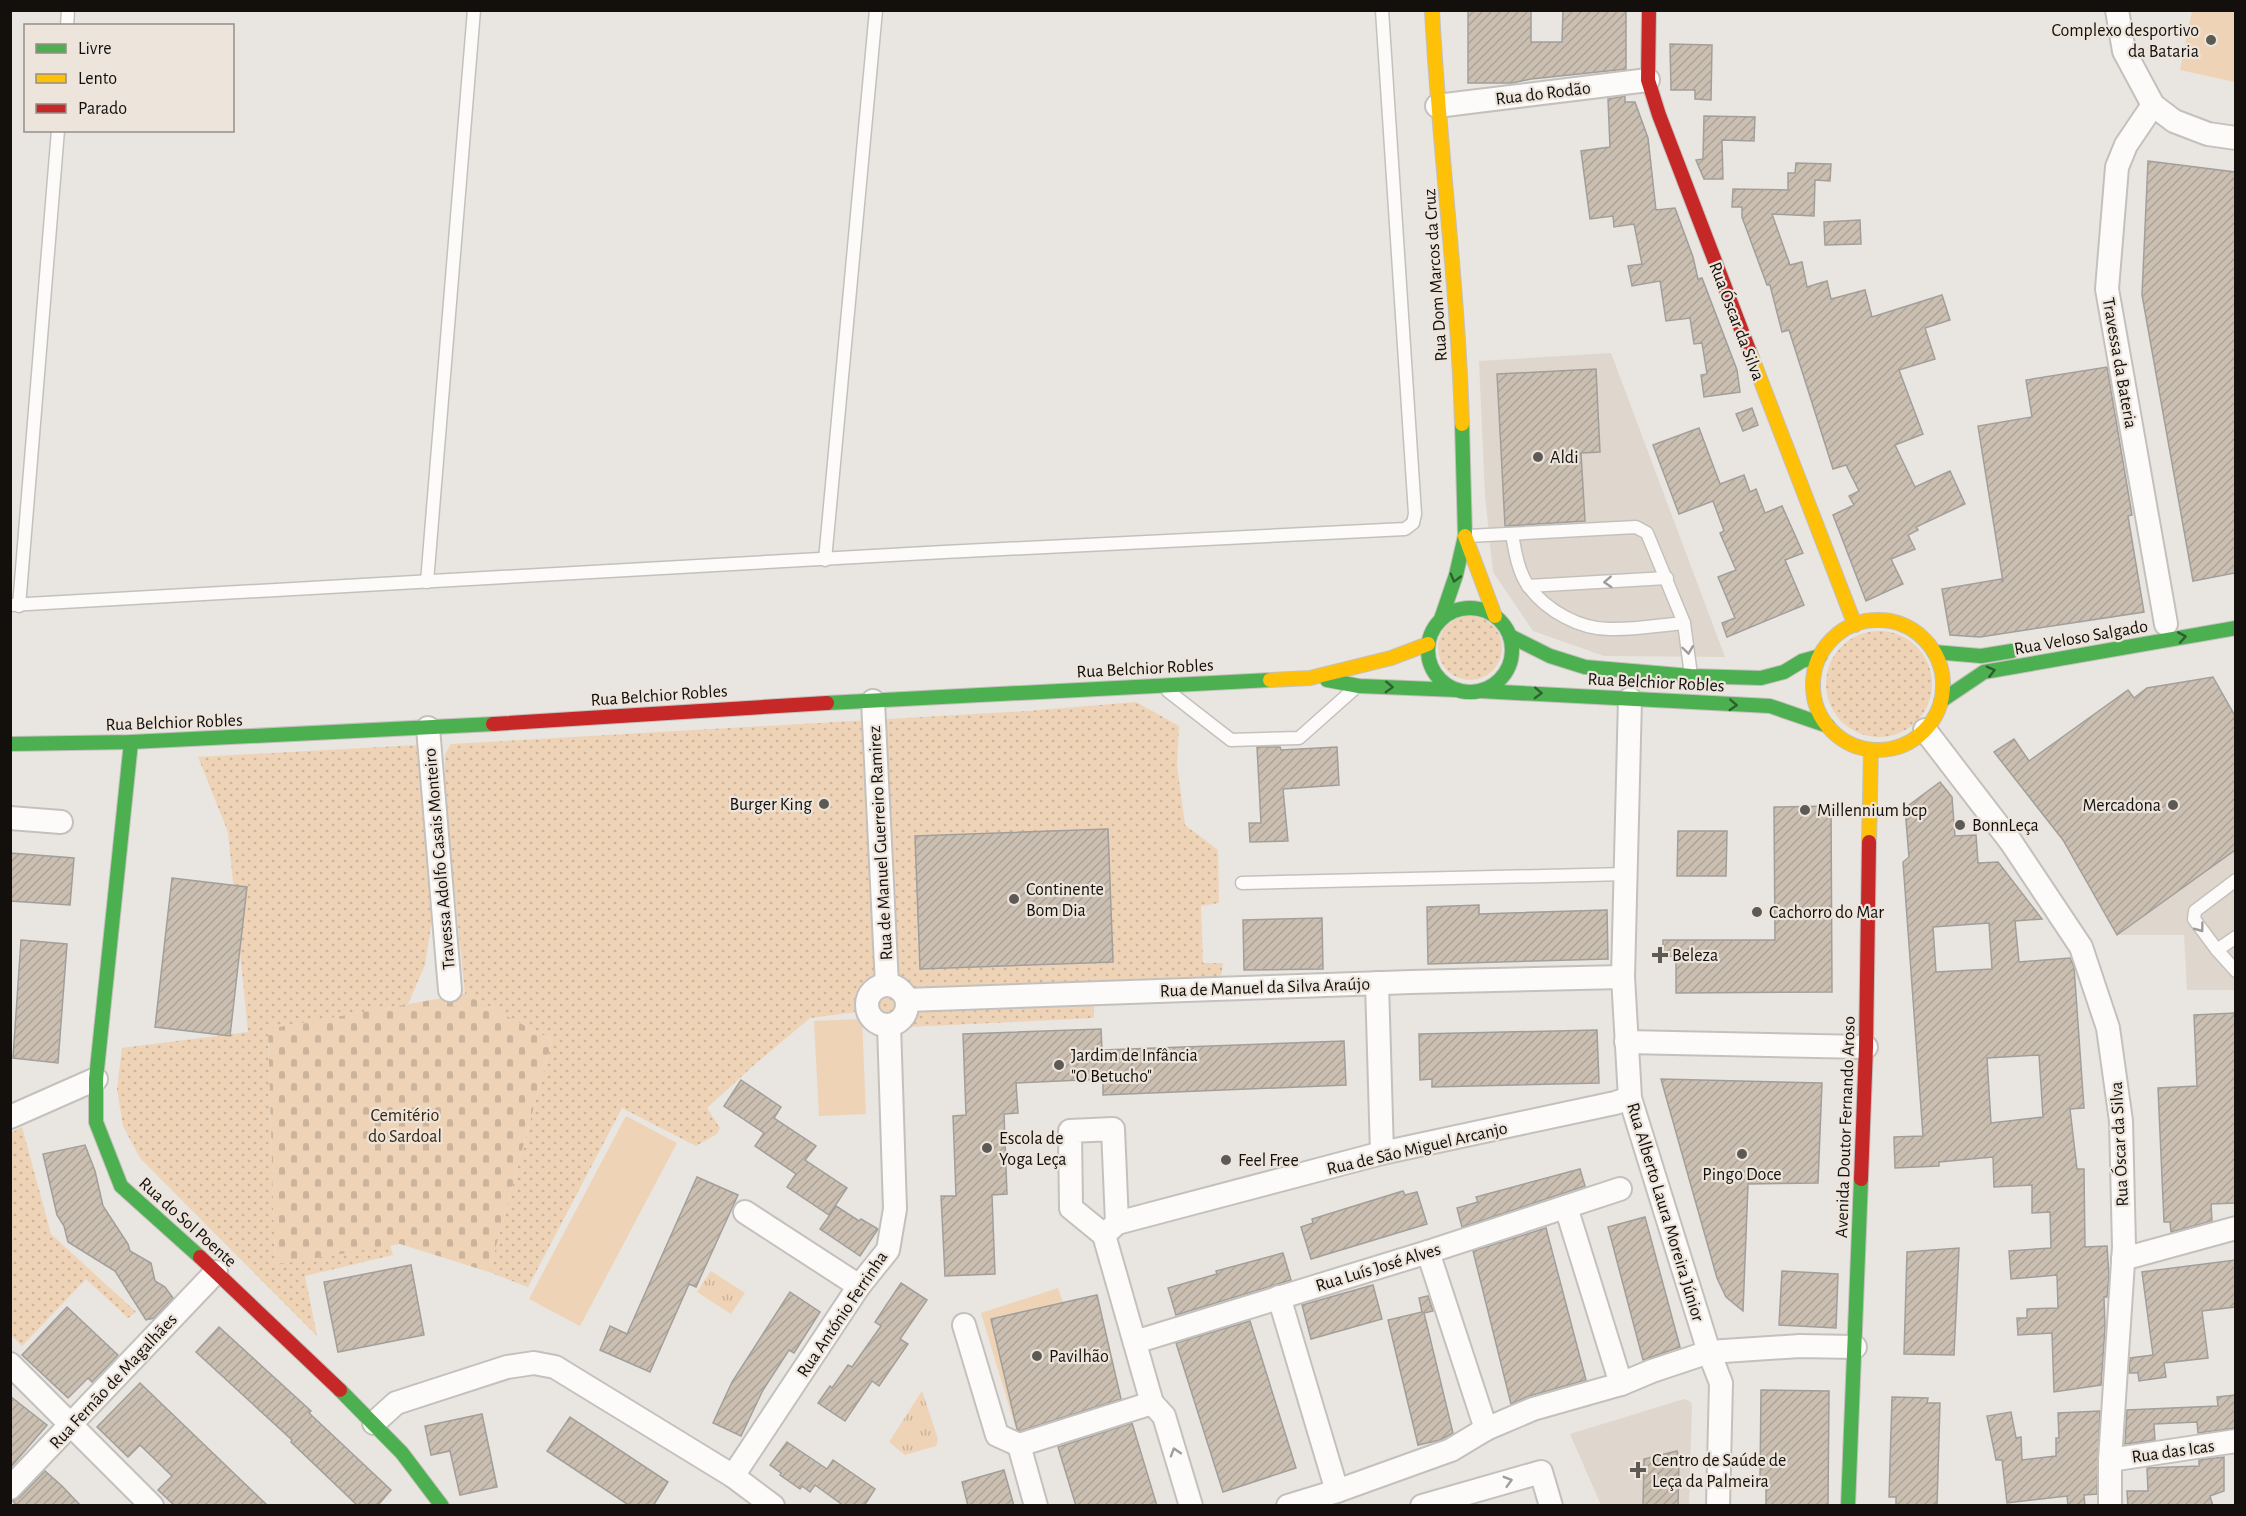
<svg xmlns="http://www.w3.org/2000/svg" width="2246" height="1516" viewBox="0 0 2246 1516" font-family="'Alegreya Sans',sans-serif">
<style>
.built{fill:#dfd7cd}
.grass{fill:url(#grass-dots)}
.cemetery{fill:url(#cemetery-stones)}
.park{fill:url(#park-tufts)}
.pitch{fill:#eed3b6}
.building{fill:url(#building-hatch);stroke:#a29f9b;stroke-width:1.5;fill-rule:evenodd}
.lines{fill:none;stroke-linecap:round;stroke-linejoin:round}
.lane-casing{stroke:#c4c1bd;stroke-width:15}
.street-casing{stroke:#c4c1bd;stroke-width:26}
.fast-casing{stroke:#c4c1bd;stroke-width:16}
.slow-casing{stroke:#c4c1bd;stroke-width:16}
.jam-casing{stroke:#c4c1bd;stroke-width:16}
.lane{stroke:#fcfbfa;stroke-width:12}
.street{stroke:#fcfbfa;stroke-width:22}
.fast{stroke:#4caf50;stroke-width:14}
.slow{stroke:#ffc107;stroke-width:14}
.jam{stroke:#c62828;stroke-width:14}
.oneway{stroke:#2f5f2e}
.oneway2{stroke:#9e9d9b}
.poi-dot{fill:#5d5a56;stroke:#ede5dc;stroke-width:2}
.labels{text-anchor:middle;stroke-width:4.5;stroke-linejoin:round;paint-order:stroke}
.poi-label{font-size:18px;fill:#120f0c;stroke:#ede5dc;text-anchor:start}
.street-label{font-size:18px;fill:#120f0c;stroke:#ede5dc}
.park-label{font-size:18px;fill:#39250b;stroke:#ede5dc}
</style>
<defs>
<pattern id="grass-dots" width="8" height="8" patternUnits="userSpaceOnUse" patternTransform="scale(1.5)"><rect width="8" height="8" fill="#eed3b6"/><path d="M2 2h.1M6 6h.1" fill="none" stroke="#cbb49b" stroke-width="1.8" stroke-linecap="round"/></pattern>
<pattern id="cemetery-stones" width="16" height="16" patternUnits="userSpaceOnUse" patternTransform="scale(1.5)"><rect width="16" height="16" fill="#eed3b6"/><path d="M2 7V4a2 2 0 0 1 4 0v3zM10 15v-3a2 2 0 0 1 4 0v3z" fill="#cbb49b"/></pattern>
<pattern id="park-tufts" width="24" height="20" patternUnits="userSpaceOnUse" patternTransform="scale(1.5)"><rect width="24" height="20" fill="#eed3b6"/><path d="M3 7l-1-3M5 7V3M7 7l1-3M15 17l-1-3M17 17v-4M19 17l1-3" fill="none" stroke="#cbb49b"/></pattern>
<pattern id="building-hatch" width="6" height="6" patternUnits="userSpaceOnUse" patternTransform="scale(1.5)"><rect width="6" height="6" fill="#cbbfb2"/><path d="M-1 1l2-2M0 6l6-6M5 7l2-2" fill="none" stroke="#ada398"/></pattern>
</defs>
<rect width="100%" height="100%" fill="#e9e5e0"/>
<g class="built">
<polygon points="1611,353 1725,657 1604,656 1533,631 1493,572 1485,496 1479,361"/>
<polygon points="2213,677 2235,716 2235,990 2187,990 2184,935 2117,935 2063,840 2157,769 2128,691 2134,698 2147,688"/>
<polygon points="1684,1399 1691,1402 1692,1407 1689,1505 1601,1505 1570,1434"/>
</g>
<g class="grass">
<circle cx="1470" cy="648" r="32"/>
<circle cx="1879" cy="684" r="53"/>
<polygon points="1136,702 1179,726 1177,765 1185,825 1218,850 1219,903 1201,906 1203,963 1223,963 1221,978 1094,981 1094,1018 907,1027 864,1011 810,1018 754,1065 707,1108 720,1128 717,1134 696,1146 622,1108 528,1287 489,1272 552,1040 465,994 445,797 445,754 451,744 1028,711"/>
<polygon points="418,745 434,905 425,965 408,1004 268,1030 275,1264 390,1245 393,1255 305,1276 317,1336 140,1158 123,1126 117,1089 122,1048 248,1032 228,832 198,757"/>
<polygon points="22,1127 51,1234 136,1312 128,1318 86,1279 22,1346 10,1334 11,1133"/>
</g>
<polygon class="cemetery" points="465,994 552,1040 489,1272 400,1244 275,1265 268,1029"/>
<g class="park">
<polygon points="711,1271 745,1293 731,1314 697,1292"/>
<polygon points="922,1391 938,1439 936,1446 905,1455 889,1442"/>
</g>
<g class="pitch">
<polygon points="2192,11 2235,11 2235,82 2180,70"/>
<polygon points="862,1019 866,1114 819,1116 814,1021"/>
<polygon points="626,1116 677,1143 580,1326 529,1299"/>
<polygon points="1058,1288 1094,1398 1015,1426 981,1313"/>
</g>
<g class="building">
<polygon points="1468,10 1531,10 1531,42 1562,42 1563,10 1626,10 1626,69 1531,79 1512,83 1468,83"/>
<polygon points="1670,44 1712,45 1711,100 1695,99 1695,90 1671,90"/>
<polygon points="1625,96 1625,102 1635,102 1648,138 1656,210 1675,208 1693,257 1698,279 1702,278 1737,370 1740,392 1704,397 1701,375 1707,374 1702,343 1694,344 1690,318 1666,321 1660,281 1632,286 1628,266 1642,264 1634,224 1614,227 1613,216 1590,219 1581,151 1610,147 1608,99"/>
<polygon points="1704,116 1755,117 1754,141 1722,140 1723,179 1704,179 1696,160 1703,159"/>
<polygon points="2148,161 2235,172 2235,573 2193,581 2142,295"/>
<polygon points="1796,163 1831,164 1830,181 1815,180 1814,216 1772,214 1790,265 1802,262 1807,287 1827,281 1831,299 1865,290 1872,317 1942,295 1950,320 1925,328 1935,359 1899,370 1923,434 1895,445 1915,487 1950,471 1965,504 1916,527 1918,530 1908,535 1915,549 1891,559 1903,584 1866,601 1833,515 1854,505 1849,496 1859,491 1846,465 1833,469 1789,330 1782,332 1770,285 1767,285 1742,217 1742,207 1732,207 1733,189 1788,190 1788,173 1795,173"/>
<polygon points="1860,220 1861,244 1825,245 1824,222"/>
<polygon points="2107,367 2132,515 2128,516 2144,612 1980,637 1950,635 1942,589 2001,579 2003,582 1978,426 2032,417 2026,380"/>
<polygon points="1596,369 1600,452 1581,453 1585,521 1505,526 1497,374"/>
<polygon points="1752,408 1758,425 1743,431 1736,414"/>
<polygon points="1699,428 1720,484 1744,475 1750,492 1756,489 1765,513 1782,506 1803,553 1785,560 1804,605 1727,637 1722,623 1735,618 1718,577 1736,570 1720,533 1724,531 1713,501 1679,514 1653,445"/>
<polygon points="2213,677 2235,716 2235,850 2117,935 2063,840 1994,752 2014,739 2029,761 2128,690 2134,698 2147,688"/>
<polygon points="1257,747 1280,747 1281,750 1337,747 1339,785 1283,789 1288,841 1250,842 1249,823 1261,823"/>
<path d="M 1940,782 L 1952,797 L 1955,836 L 1976,835 L 1978,863 L 1998,862 L 2042,919 L 2015,921 L 2019,962 L 2070,958 L 2074,967 L 2084,1108 L 2070,1109 L 2077,1169 L 2084,1169 L 2085,1247 L 2107,1246 L 2109,1276 L 2107,1297 L 2104,1297 L 2105,1328 L 2101,1385 L 2054,1392 L 2052,1333 L 2018,1335 L 2017,1318 L 2027,1318 L 2027,1309 L 2058,1308 L 2057,1275 L 2011,1279 L 2009,1251 L 2051,1248 L 2050,1212 L 2032,1213 L 2032,1185 L 1994,1187 L 1993,1157 L 1939,1162 L 1939,1166 L 1895,1168 L 1894,1137 L 1923,1136 L 1903,862 L 1909,857 L 1905,808 ZM 1989,923 L 1992,969 L 1936,972 L 1933,927 ZM 2039,1055 L 2043,1117 L 1991,1123 L 1987,1058 Z"/>
<polygon points="1831,806 1832,992 1676,993 1676,956 1663,957 1663,940 1775,940 1774,807"/>
<polygon points="1108,829 1113,962 920,969 915,836"/>
<polygon points="1678,831 1727,831 1726,876 1677,876"/>
<polygon points="10,853 74,858 70,905 10,901"/>
<polygon points="172,878 247,887 230,1036 155,1027"/>
<polygon points="1479,905 1479,914 1607,910 1608,959 1428,964 1427,907"/>
<polygon points="1322,918 1323,969 1244,970 1243,920"/>
<polygon points="21,940 67,944 58,1063 13,1058"/>
<polygon points="2235,1013 2235,1203 2211,1204 2212,1221 2171,1232 2170,1222 2164,1222 2158,1088 2197,1086 2194,1015"/>
<polygon points="1101,1029 1102,1050 1344,1041 1346,1085 1103,1095 1103,1079 1016,1083 1018,1113 1004,1114 1007,1194 992,1195 995,1274 945,1276 941,1196 956,1196 953,1116 966,1115 963,1034"/>
<polygon points="1597,1030 1599,1083 1432,1087 1432,1079 1420,1080 1419,1034"/>
<polygon points="1661,1079 1822,1083 1818,1183 1748,1184 1743,1311 1726,1297 1717,1278"/>
<polygon points="741,1080 781,1107 774,1118 816,1146 805,1160 847,1188 829,1215 787,1187 796,1174 755,1146 764,1133 724,1106"/>
<polygon points="85,1145 95,1171 103,1206 128,1244 130,1251 151,1263 155,1281 165,1287 173,1298 154,1318 146,1320 115,1271 68,1242 64,1226 57,1215 43,1154"/>
<polygon points="1580,1169 1585,1186 1462,1227 1457,1208 1478,1202 1476,1197"/>
<polygon points="697,1177 738,1195 696,1287 689,1284 650,1372 600,1350 610,1326 627,1334"/>
<polygon points="1403,1191 1405,1195 1417,1192 1427,1224 1311,1259 1301,1227 1313,1223 1312,1219"/>
<polygon points="836,1206 859,1221 861,1219 878,1229 860,1256 820,1229"/>
<polygon points="1645,1217 1680,1347 1643,1360 1608,1227"/>
<polygon points="1546,1228 1586,1380 1529,1396 1511,1404 1473,1251"/>
<polygon points="1959,1248 1954,1355 1904,1354 1907,1252"/>
<polygon points="1283,1253 1291,1280 1176,1315 1168,1288 1217,1274 1216,1271"/>
<polygon points="2235,1260 2235,1307 2202,1311 2208,1358 2164,1363 2166,1377 2139,1381 2138,1373 2129,1373 2130,1358 2153,1355 2142,1272"/>
<polygon points="411,1265 424,1335 338,1352 324,1282"/>
<polygon points="1782,1271 1838,1274 1836,1328 1779,1325"/>
<polygon points="901,1283 927,1300 900,1339 908,1344 879,1386 872,1381 845,1421 818,1403 830,1386 832,1388 848,1365 852,1367 881,1326 875,1322"/>
<polygon points="1373,1285 1382,1319 1311,1339 1302,1305"/>
<polygon points="790,1292 820,1312 794,1353 789,1350 763,1390 741,1436 713,1423 732,1382"/>
<polygon points="1097,1295 1121,1399 1020,1431 1017,1429 991,1319"/>
<polygon points="1428,1296 1433,1311 1424,1313 1453,1433 1440,1440 1418,1445 1388,1320 1422,1312 1419,1298"/>
<polygon points="67,1307 118,1355 92,1382 88,1378 68,1398 22,1355"/>
<polygon points="1250,1321 1296,1468 1223,1492 1176,1343"/>
<polygon points="219,1327 311,1411 309,1413 391,1490 377,1506 358,1506 291,1442 292,1440 196,1352"/>
<polygon points="140,1383 268,1506 175,1506 158,1490 172,1476 140,1445 128,1457 97,1427"/>
<polygon points="1761,1390 1829,1391 1828,1506 1766,1506 1766,1482 1760,1482"/>
<polygon points="2235,1395 2235,1428 2198,1433 2197,1422 2154,1424 2155,1440 2125,1444 2127,1410 2218,1406 2217,1397"/>
<polygon points="10,1396 47,1425 10,1468"/>
<polygon points="1892,1397 1928,1398 1927,1403 1940,1403 1937,1506 1896,1506 1896,1497 1889,1497"/>
<polygon points="2100,1411 2097,1494 2084,1495 2085,1506 2068,1506 2067,1496 2007,1503 2002,1460 1996,1460 1987,1416 2011,1412 2016,1438 2021,1437 2022,1460 2056,1456 2056,1438 2059,1438 2058,1413"/>
<polygon points="482,1414 497,1487 460,1495 450,1451 431,1455 425,1426"/>
<polygon points="570,1417 668,1482 653,1506 630,1506 547,1451"/>
<polygon points="1132,1423 1157,1506 1076,1506 1058,1447"/>
<polygon points="787,1442 827,1469 833,1460 875,1489 864,1506 844,1506 815,1485 810,1492 802,1486 800,1489 780,1475 781,1473 770,1465"/>
<polygon points="1677,1451 1679,1459 1678,1506 1643,1506 1644,1459"/>
<polygon points="2224,1457 2224,1491 2210,1496 2213,1506 2128,1506 2127,1491 2148,1491 2147,1468 2199,1466 2199,1460"/>
<polygon points="1004,1470 1014,1506 968,1506 962,1482"/>
<polygon points="45,1471 62,1486 81,1506 17,1506 13,1501 20,1497"/>
</g>
<g class="lines">
<defs>
<g id="lane">
<polyline points="67,26 68,10"/>
<path d="M 1512,534 C 1515,551 1518,572 1529,587 C 1547,611 1580,629 1609,629 C 1634,630 1660,625 1684,623"/>
<polyline points="1468,536 1636,527 1647,533 1684,623 1691,675"/>
<polyline points="825,560 876,10"/>
<polyline points="427,582 474,10"/>
<polyline points="1528,586 1667,578"/>
<polyline points="10,605 944,552 1405,529 1413,523 1415,514 1382,10"/>
<polyline points="19,606 58,130"/>
<polyline points="1168,691 1231,740 1299,738 1353,690"/>
<polyline points="1242,883 1627,874"/>
<polyline points="2236,937 2217,950 2236,971"/>
<polyline points="2217,950 2194,919 2195,911 2236,880"/>
</g>
<g id="street">
<polyline points="2117,10 2124,51 2153,105 2174,121 2208,134 2236,138"/>
<polyline points="2153,105 2126,145 2117,167 2107,289 2166,624"/>
<polyline points="1437,106 1648,80"/>
<polyline points="1630,699 1623,977 1630,1098 1709,1352 1721,1383 1718,1506"/>
<polyline points="873,701 887,985"/>
<polyline points="428,728 450,990"/>
<polyline points="1925,730 2011,842 2081,947 2108,1028 2121,1121 2124,1247 2110,1460 2110,1506"/>
<polyline points="10,818 61,822"/>
<polyline points="1377,983 1382,1153"/>
<circle cx="887" cy="1005" r="20"/>
<polyline points="907,1000 1411,982 1623,977"/>
<polyline points="1626,1042 1866,1047"/>
<polyline points="10,1117 96,1079"/>
<polyline points="1566,1207 1621,1384"/>
<polyline points="745,1212 859,1286"/>
<polyline points="1104,1235 1117,1223 1382,1153 1615,1103 1630,1098"/>
<polyline points="1104,1235 1152,1403 1164,1416 1191,1506"/>
<polyline points="1104,1235 1071,1208 1070,1131 1113,1129 1117,1223"/>
<polyline points="1428,1252 1486,1429"/>
<polyline points="2123,1259 2236,1228"/>
<polyline points="1279,1297 1337,1491"/>
<polyline points="964,1325 997,1435 1019,1445"/>
<polyline points="1135,1342 1428,1252 1620,1189"/>
<polyline points="10,1364 152,1506"/>
<polyline points="374,1423 396,1403 507,1367 534,1363 555,1367 733,1476 773,1506"/>
<polyline points="1019,1445 1152,1403"/>
<polyline points="1019,1445 1036,1506"/>
<polyline points="2110,1460 2236,1441"/>
<polyline points="733,1476 859,1286 888,1250 895,1209 889,1025"/>
<polyline points="10,1488 216,1272"/>
<polyline points="1288,1506 1337,1491 1451,1450 1486,1429 1533,1409 1621,1384 1652,1371 1709,1352 1800,1346 1855,1347"/>
<polyline points="1422,1506 1541,1472 1551,1506"/>
</g>
<g id="fast">
<circle cx="1470" cy="650" r="42"/>
<polyline points="1441,619 1456,575 1465,536 1462,424"/>
<polyline points="1510,636 1550,656 1585,667 1691,676 1761,678 1784,672 1802,661 1820,656"/>
<polyline points="1934,652 1981,656 2012,651"/>
<polyline points="1327,680 1359,686 1457,690"/>
<polyline points="1480,691 1770,706 1828,726"/>
<polyline points="1941,701 1984,672 2236,628"/>
<polyline points="827,703 1270,680"/>
<polyline points="131,742 96,1079 96,1122 121,1186 200,1257"/>
<polyline points="10,744 131,742 493,724"/>
<polyline points="340,1390 402,1453 442,1506"/>
<polyline points="1848,1506 1861,1179"/>
</g>
<g id="slow">
<path d="M 1432,10 C 1439,148 1458,285 1462,424"/>
<polyline points="1749,350 1855,625"/>
<polyline points="1465,536 1495,616"/>
<circle cx="1878" cy="685" r="65"/>
<polyline points="1270,680 1310,678 1391,658 1428,644"/>
<polyline points="1869,842 1871,750"/>
</g>
<g id="jam">
<polyline points="1649,10 1648,80 1659,115 1749,350"/>
<polyline points="493,724 827,703"/>
<polyline points="1861,1179 1866,1047 1869,842"/>
<polyline points="200,1257 340,1390"/>
</g>
</defs>
<use href="#lane" class="lane-casing"/>
<use href="#street" class="street-casing"/>
<use href="#fast" class="fast-casing"/>
<use href="#slow" class="slow-casing"/>
<use href="#jam" class="jam-casing"/>
<use href="#lane" class="lane"/>
<use href="#street" class="street"/>
<use href="#fast" class="fast"/>
<use href="#slow" class="slow"/>
<use href="#jam" class="jam"/>
</g>
<defs><path id="oneway-chevron" d="M-2-3.5L2.5 0L-2 3.5" fill="none" stroke-width="1.6" stroke-linecap="round" stroke-linejoin="round" transform="scale(1.5)"/></defs>
<g class="oneway">
<use href="#oneway-chevron" transform="translate(1455 578) rotate(106)"/>
<use href="#oneway-chevron" transform="translate(2182 637) rotate(-10)"/>
<use href="#oneway-chevron" transform="translate(1991 671) rotate(-14)"/>
<use href="#oneway-chevron" transform="translate(1389 687) rotate(2)"/>
<use href="#oneway-chevron" transform="translate(1538 693) rotate(2)"/>
<use href="#oneway-chevron" transform="translate(1733 705) rotate(3)"/>
</g>
<g class="oneway2">
<use href="#oneway-chevron" transform="translate(1608 582) rotate(177)"/>
<use href="#oneway-chevron" transform="translate(1688 650) rotate(82)"/>
<use href="#oneway-chevron" transform="translate(2200 928) rotate(53)"/>
<use href="#oneway-chevron" transform="translate(1175 1452) rotate(-107)"/>
<use href="#oneway-chevron" transform="translate(1508 1481) rotate(-16)"/>
</g>
<g class="poi-dot">
<circle cx="2211" cy="40" r="6"/>
<circle cx="1538" cy="457" r="6"/>
<circle cx="824" cy="804" r="6"/>
<circle cx="2173" cy="805" r="6"/>
<circle cx="1805" cy="810" r="6"/>
<circle cx="1960" cy="825" r="6"/>
<circle cx="1014" cy="899" r="6"/>
<circle cx="1757" cy="912" r="6"/>
<path d="M1657 946h6v6h6v6h-6v6h-6v-6h-6v-6h6z"/>
<circle cx="1059" cy="1065" r="6"/>
<circle cx="987" cy="1148" r="6"/>
<circle cx="1742" cy="1154" r="6"/>
<circle cx="1226" cy="1160" r="6"/>
<circle cx="1037" cy="1356" r="6"/>
<path d="M1635 1461h6v6h6v6h-6v6h-6v-6h-6v-6h6z"/>
</g>
<g class="labels">
<g class="poi-label">
<text x="2199" y="36" text-anchor="end">Complexo desportivo<tspan x="2199" dy="21">da Bataria</tspan></text>
<text x="1550" y="463">Aldi</text>
<text x="812" y="810" text-anchor="end">Burger King</text>
<text x="2161" y="811" text-anchor="end">Mercadona</text>
<text x="1817" y="816">Millennium bcp</text>
<text x="1972" y="831">BonnLeça</text>
<text x="1026" y="895">Continente<tspan x="1026" dy="21">Bom Dia</tspan></text>
<text x="1769" y="918">Cachorro do Mar</text>
<text x="1672" y="961">Beleza</text>
<text x="1071" y="1061">Jardim de Infância<tspan x="1071" dy="21">"O Betucho"</tspan></text>
<text x="999" y="1144">Escola de<tspan x="999" dy="21">Yoga Leça</tspan></text>
<text x="1238" y="1166">Feel Free</text>
<text x="1742" y="1180" text-anchor="middle">Pingo Doce</text>
<text x="1049" y="1362">Pavilhão</text>
<text x="1652" y="1466">Centro de Saúde de<tspan x="1652" dy="21">Leça da Palmeira</tspan></text>
</g>
<g class="street-label">
<text transform="translate(1543 93) rotate(-7)" y="6">Rua do Rodão</text>
<text transform="translate(1435 275) rotate(-94)" y="6">Rua Dom Marcos da Cruz</text>
<text transform="translate(1737 321) rotate(69)" y="6">Rua Óscar da Silva</text>
<text transform="translate(2120 363) rotate(80)" y="6">Travessa da Bateria</text>
<text transform="translate(2081 637) rotate(-10)" y="6">Rua Veloso Salgado</text>
<text transform="translate(1145 668) rotate(-3)" y="6">Rua Belchior Robles</text>
<text transform="translate(1656 682) rotate(3)" y="6">Rua Belchior Robles</text>
<text transform="translate(659 695) rotate(-4)" y="6">Rua Belchior Robles</text>
<text transform="translate(174 722) rotate(-2)" y="6">Rua Belchior Robles</text>
<text transform="translate(880 843) rotate(-93)" y="6">Rua de Manuel Guerreiro Ramirez</text>
<text transform="translate(439 859) rotate(-95)" y="6">Travessa Adolfo Casais Monteiro</text>
<text transform="translate(1265 987) rotate(-2)" y="6">Rua de Manuel da Silva Araújo</text>
<text transform="translate(1845 1127) rotate(-88)" y="6">Avenida Doutor Fernando Aroso</text>
<text transform="translate(2119 1144) rotate(-93)" y="6">Rua Óscar da Silva</text>
<text transform="translate(1417 1148) rotate(-13)" y="6">Rua de São Miguel Arcanjo</text>
<text transform="translate(1666 1212) rotate(73)" y="6">Rua Alberto Laura Moreira Júnior</text>
<text transform="translate(188 1222) rotate(42)" y="6">Rua do Sol Poente</text>
<text transform="translate(1378 1267) rotate(-17)" y="6">Rua Luís José Alves</text>
<text transform="translate(842 1314) rotate(-56)" y="6">Rua António Ferrinha</text>
<text transform="translate(113 1381) rotate(-47)" y="6">Rua Fernão de Magalhães</text>
<text transform="translate(2173 1451) rotate(-8)" y="6">Rua das Icas</text>
</g>
<g class="park-label">
<text x="405" y="1121">Cemitério<tspan x="405" dy="21">do Sardoal</tspan></text>
</g>
</g>
<rect width="2246" height="1516" fill="none" stroke="#120f0c" stroke-width="24"/>
<rect x="24" y="24" width="210" height="108" fill="#ede5dc" stroke="#958f89" stroke-width="1.5"/>
<rect x="36" y="44" width="30" height="9" fill="#4caf50" stroke="#958f89" stroke-width="1.5"/>
<text x="78" y="54" font-size="18" fill="#120f0c">Livre</text>
<rect x="36" y="74" width="30" height="9" fill="#ffc107" stroke="#958f89" stroke-width="1.5"/>
<text x="78" y="84" font-size="18" fill="#120f0c">Lento</text>
<rect x="36" y="104" width="30" height="9" fill="#c62828" stroke="#958f89" stroke-width="1.5"/>
<text x="78" y="114" font-size="18" fill="#120f0c">Parado</text>
</svg>
